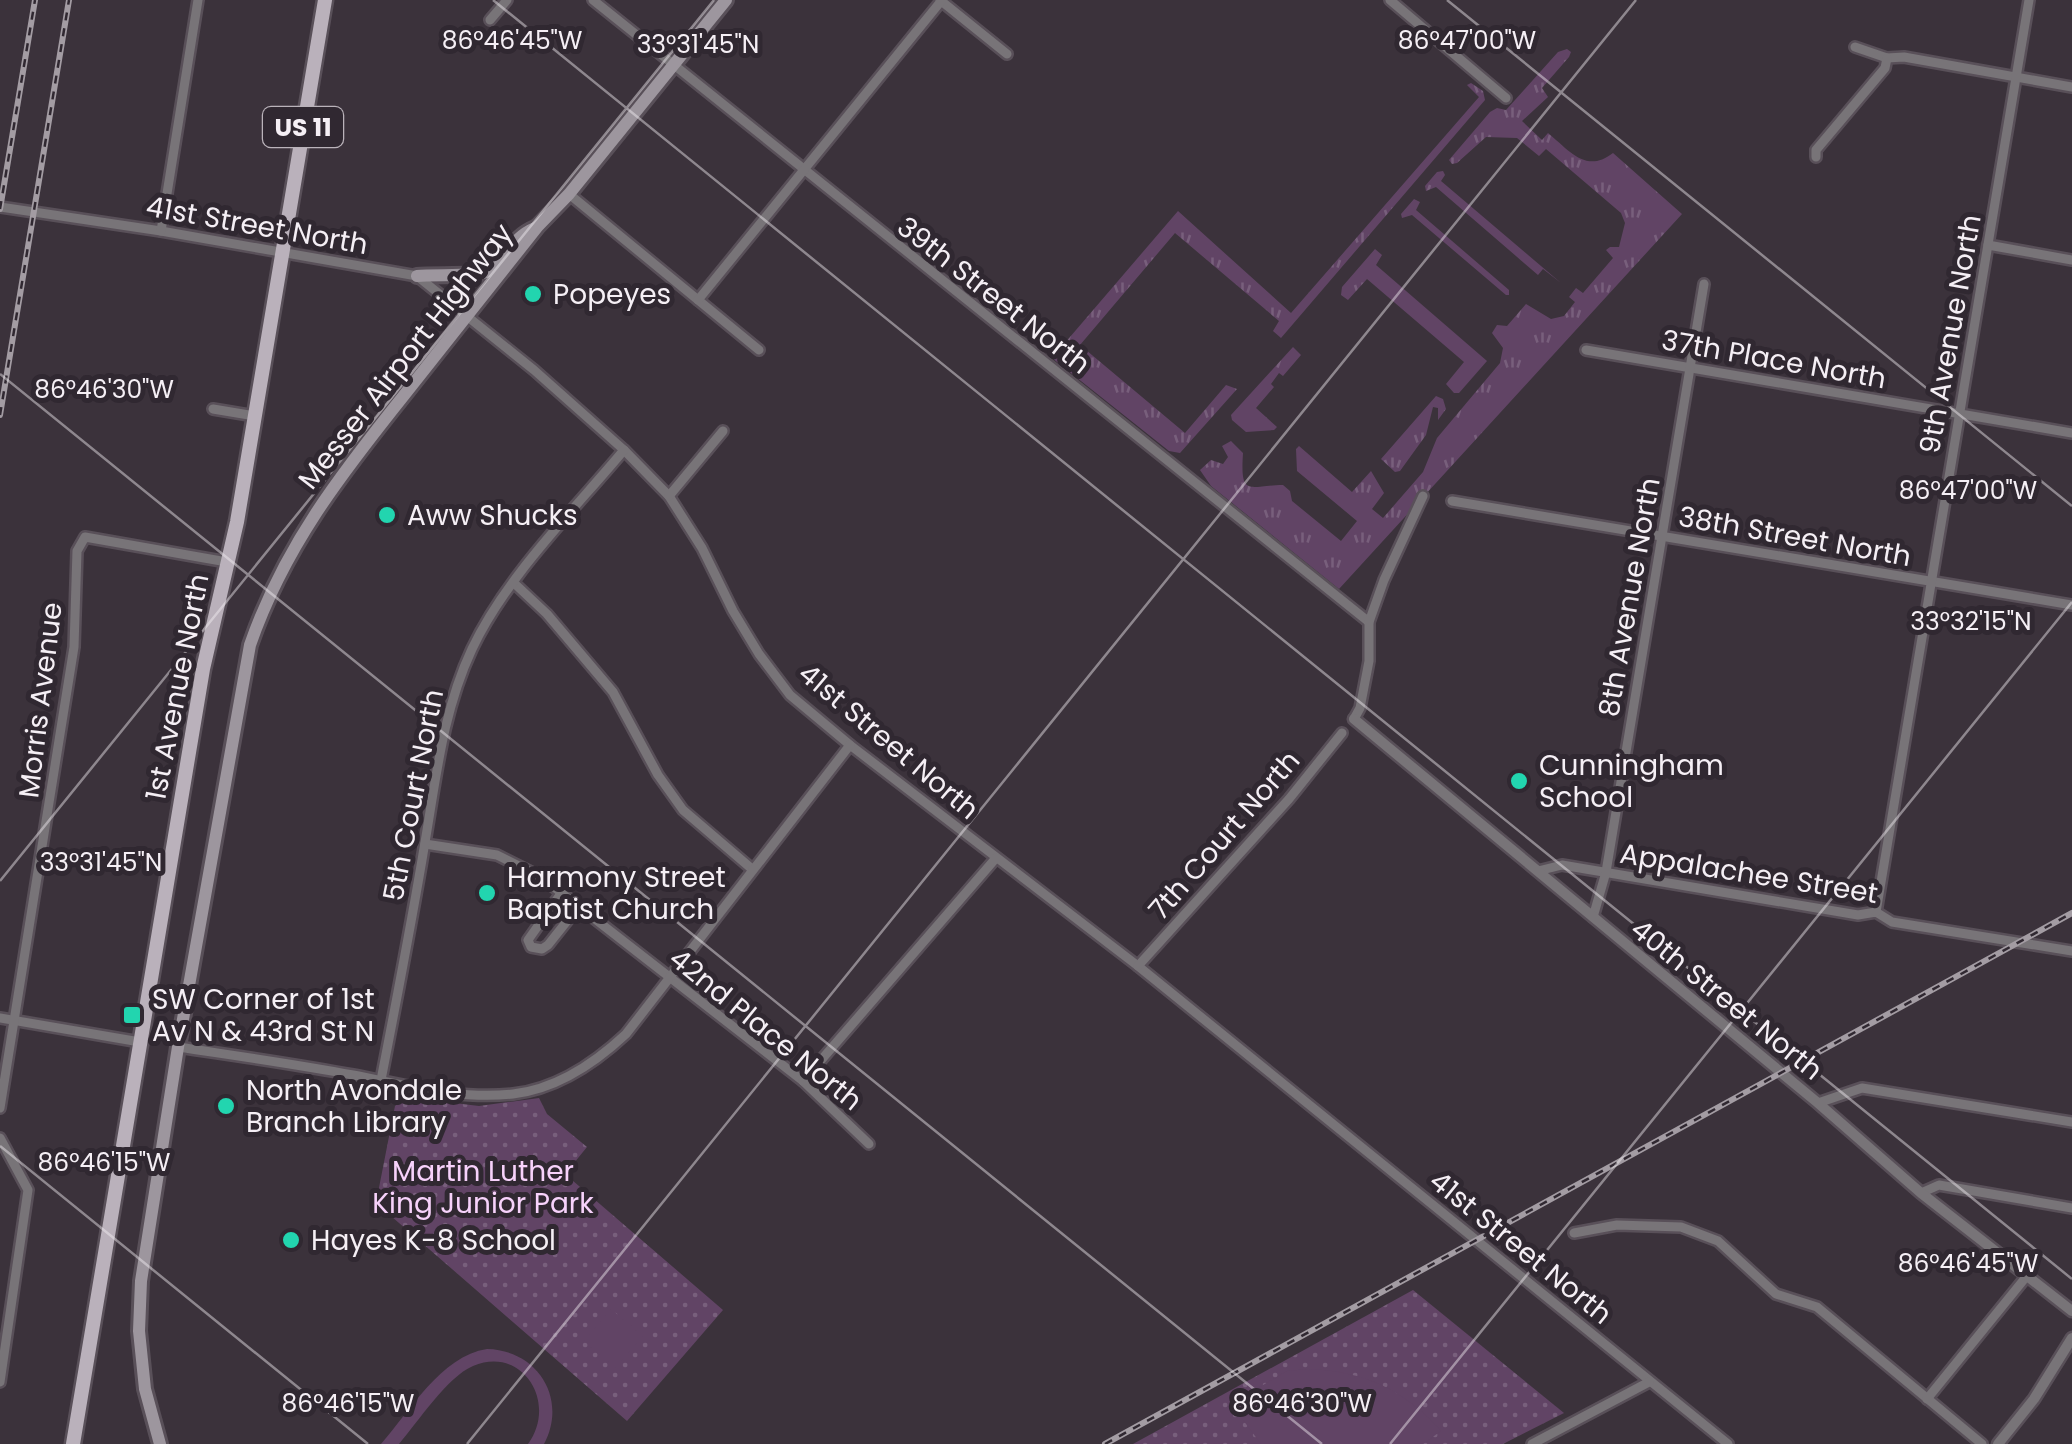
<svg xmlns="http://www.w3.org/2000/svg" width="2072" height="1444" viewBox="0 0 2072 1444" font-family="Poppins,sans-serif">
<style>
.grass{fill:url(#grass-tufts)}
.park{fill:url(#park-dots)}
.pitch{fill:#614465}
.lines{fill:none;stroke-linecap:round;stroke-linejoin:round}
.minor-casing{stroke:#595059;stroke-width:14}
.tertiary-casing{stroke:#595059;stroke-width:15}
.secondary-casing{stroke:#595059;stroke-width:18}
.primary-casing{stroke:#595059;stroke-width:19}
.minor{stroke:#787478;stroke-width:9}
.tertiary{stroke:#787478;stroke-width:10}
.secondary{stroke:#9d969e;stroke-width:12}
.primary{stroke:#bab1bb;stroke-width:14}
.rail-casing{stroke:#a39ca3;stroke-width:6}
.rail{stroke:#302831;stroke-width:2.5;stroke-dasharray:8;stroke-linecap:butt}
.ticks{fill:none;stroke:#f5eff5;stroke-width:2.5;stroke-opacity:0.45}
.poi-dot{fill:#22d5af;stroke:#302831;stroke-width:4}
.labels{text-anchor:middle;stroke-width:10;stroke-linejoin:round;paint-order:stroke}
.shield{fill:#302831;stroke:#bab3ba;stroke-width:2.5}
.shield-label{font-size:25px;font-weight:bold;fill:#f5eff5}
.street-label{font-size:28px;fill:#f5eff5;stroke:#302831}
.poi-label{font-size:28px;fill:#f5eff5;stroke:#302831;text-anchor:start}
.park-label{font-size:28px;fill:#f7d2fb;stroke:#302831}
.ticks-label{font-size:25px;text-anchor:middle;fill:#f5eff5;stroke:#302831;stroke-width:10;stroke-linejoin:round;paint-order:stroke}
</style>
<defs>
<pattern id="grass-tufts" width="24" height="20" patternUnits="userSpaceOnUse" patternTransform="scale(2.5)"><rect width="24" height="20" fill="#614465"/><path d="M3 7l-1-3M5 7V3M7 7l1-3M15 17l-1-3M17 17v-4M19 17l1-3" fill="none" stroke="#785f7c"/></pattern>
<pattern id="park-dots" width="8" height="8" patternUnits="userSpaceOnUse" patternTransform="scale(2.5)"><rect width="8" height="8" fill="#614465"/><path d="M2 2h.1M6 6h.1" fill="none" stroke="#785f7c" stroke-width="1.8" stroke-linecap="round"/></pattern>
</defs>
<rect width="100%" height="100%" fill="#3b323b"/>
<g class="grass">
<path d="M 1567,49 L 1571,52 L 1569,57 L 1542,88 L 1548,97 L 1522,121 L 1542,140 L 1548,133 C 1570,151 1586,174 1613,153 L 1682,214 L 1339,589 L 1211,486 L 1200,470 L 1211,460 L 1223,464 L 1228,457 L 1222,446 L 1231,441 L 1243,453 C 1240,499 1249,485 1283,485 L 1290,491 L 1292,501 L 1341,541 L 1357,521 L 1297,471 L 1296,449 L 1299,446 L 1352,492 L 1371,471 L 1384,493 L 1372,509 L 1383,518 L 1423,472 L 1437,438 L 1500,363 L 1503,348 L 1492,333 L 1497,325 L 1507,326 L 1526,304 L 1551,319 L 1564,316 L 1575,302 L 1569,297 L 1576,288 L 1583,293 L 1613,258 L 1606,250 L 1610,247 L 1619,247 L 1625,223 L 1621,213 L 1546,149 L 1539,156 L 1517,138 L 1486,137 L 1457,163 L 1452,164 L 1449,160 L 1490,112 L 1497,108 L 1506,110 L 1558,52 Z"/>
<polygon points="1471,83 1483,91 1485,100 1281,338 1273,331 1279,321 1175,233 1080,345 1185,433 1226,385 1237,389 1180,453 1169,451 1052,358 1178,211 1291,313 1479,97 1467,85"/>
<polygon points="1443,171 1445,175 1441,181 1561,283 1543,269 1538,275 1436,187 1426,191 1425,186 1437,172"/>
<polygon points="1414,199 1420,202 1416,210 1509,290 1509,295 1506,295 1412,215 1402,218 1401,214"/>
<polygon points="1375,249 1382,255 1376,265 1487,361 1459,393 1454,393 1446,384 1464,362 1367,279 1348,300 1341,295 1342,287"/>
<polygon points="1293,347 1301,355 1283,376 1279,373 1271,384 1274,387 1256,408 1277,427 1274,430 1246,432 1232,420 1231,415"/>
<polygon points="1436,396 1443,399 1446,409 1438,420 1438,408 1433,407 1426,435 1400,471 1395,472 1381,459"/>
</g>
<g class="park">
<polygon points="404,1097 479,1106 539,1098 547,1114 587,1147 565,1174 723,1310 627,1421 376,1203 395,1106"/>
<polygon points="1413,1290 1564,1413 1503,1444 1133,1444"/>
</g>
<g class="pitch">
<polygon points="611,1309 643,1336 615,1368 584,1341"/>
<path d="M 487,1349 C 538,1350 568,1399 544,1444 L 528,1444 C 558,1403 523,1345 473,1366 C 447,1377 418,1422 399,1444 L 381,1444 C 410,1411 441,1356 487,1349 Z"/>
<path d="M 1308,1369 C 1363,1371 1404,1389 1441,1431 L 1423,1444 L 1261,1444 L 1231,1404 L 1287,1371 Z"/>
</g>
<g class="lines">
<defs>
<g id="minor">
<polyline points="593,0 1369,622"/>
<polyline points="940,0 1007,54"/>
<polyline points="1390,0 1506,98"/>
<polyline points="490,20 507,0"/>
<polyline points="1855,47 1887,58 1904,57 2072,87"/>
<polyline points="1816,157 1816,150 1885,68 1887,58"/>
<polyline points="569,194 759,350"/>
<polyline points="0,207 161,231 417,276 534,370 624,450 669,496 702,548 733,611 759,654 790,695 850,745 1138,966 1728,1444"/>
<polyline points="161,231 198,0"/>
<polyline points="1988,245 2072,260"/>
<polyline points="698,300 942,0"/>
<polyline points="1586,350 2072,433"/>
<polyline points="213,409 255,416"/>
<polyline points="669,496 723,431"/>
<polyline points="1452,501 2072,605"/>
<polyline points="515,584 547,614 613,692 658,775 683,810 752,869"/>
<polyline points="1354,719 1360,708 1369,661 1369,622 1384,580 1423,496"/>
<polyline points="425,844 497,855 541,877 803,1081 869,1144"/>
<polyline points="1538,871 1562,865 1858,915 1876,912 1892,922 2072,951"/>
<polyline points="562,892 528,940 531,947 542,949 548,945 579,906"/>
<polyline points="1876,912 2029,0"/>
<polyline points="1593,917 1606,872 1704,284"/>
<polyline points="1138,966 1289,799 1342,733"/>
<polyline points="0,1018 140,1042"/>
<path d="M 178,1047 C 237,1056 295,1064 353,1075 C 406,1085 459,1100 513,1094 C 557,1089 595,1063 626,1034 L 850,745"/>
<path d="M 381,1080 C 396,1003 411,926 424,848 C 436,780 442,713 472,649 C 506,577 573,511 624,450"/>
<polyline points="803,1081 996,858"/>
<polyline points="1818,1103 1862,1088 2072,1122"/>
<polyline points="0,1108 74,647 77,551 85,537 227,562"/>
<polyline points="0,1138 28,1190 0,1382"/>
<polyline points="1921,1193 1939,1185 2072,1208"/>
<polyline points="1574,1233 1617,1225 1681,1227 1718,1241 1776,1294 1817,1307 1982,1444"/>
<polyline points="1927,1399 2026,1277"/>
<polyline points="1532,1444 1649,1382"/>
</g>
<g id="tertiary">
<polyline points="1354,719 1818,1103 1921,1193 2072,1311"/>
<polyline points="1998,1444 2034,1399 2072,1338"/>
</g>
<g id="secondary">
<path d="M 417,276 C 434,274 480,277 489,271 C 508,258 511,238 535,228"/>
<path d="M 160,1444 L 145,1389 L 139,1331 L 141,1281 L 178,1047 L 250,645 C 284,547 341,474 405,394 C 449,338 493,282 538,226 L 569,194 L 726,0"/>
</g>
<polyline id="primary" points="73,1444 203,669 237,522 325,0"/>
</defs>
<use href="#minor" class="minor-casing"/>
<use href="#tertiary" class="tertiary-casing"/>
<use href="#secondary" class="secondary-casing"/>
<use href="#primary" class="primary-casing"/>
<use href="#minor" class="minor"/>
<use href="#tertiary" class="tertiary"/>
<use href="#secondary" class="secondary"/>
<use href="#primary" class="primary"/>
<defs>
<g id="rail">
<polyline points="0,209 35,0"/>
<polyline points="0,415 69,0"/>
<polyline points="1105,1444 2072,913"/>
</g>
</defs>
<use href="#rail" class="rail-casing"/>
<use href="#rail" class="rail"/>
</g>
<path class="ticks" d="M 493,0 L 2072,1279M 1447,0 L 2072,506M 0,374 L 1322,1444M 0,881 L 714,0M 0,1146 L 368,1444M 467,1444 L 1636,0M 1390,1444 L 2072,602"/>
<g class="poi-dot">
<circle cx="533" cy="294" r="10"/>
<circle cx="387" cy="515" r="10"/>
<circle cx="1519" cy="781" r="10"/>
<circle cx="487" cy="893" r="10"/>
<rect x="122" y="1005" width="20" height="20" rx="5"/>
<circle cx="226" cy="1106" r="10"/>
<circle cx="291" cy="1240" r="10"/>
</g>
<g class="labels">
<rect class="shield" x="263" y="107" width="80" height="40" rx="8"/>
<g class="shield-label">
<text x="303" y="136">US 11</text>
</g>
<g class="street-label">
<text transform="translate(257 225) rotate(10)" y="10">41st Street North</text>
<text transform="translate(994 295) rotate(38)" y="10">39th Street North</text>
<text transform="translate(1950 334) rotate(-80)" y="10">9th Avenue North</text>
<text transform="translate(405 356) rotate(-52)" y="10">Messer Airport Highway</text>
<text transform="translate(1774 359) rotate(10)" y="10">37th Place North</text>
<text transform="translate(1795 536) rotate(10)" y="10">38th Street North</text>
<text transform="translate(1629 597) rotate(-80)" y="10">8th Avenue North</text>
<text transform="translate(177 687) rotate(-79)" y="10">1st Avenue North</text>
<text transform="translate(40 700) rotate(-83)" y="10">Morris Avenue</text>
<text transform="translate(889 741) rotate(40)" y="10">41st Street North</text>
<text transform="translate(413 795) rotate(-79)" y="10">5th Court North</text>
<text transform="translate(1224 835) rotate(-49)" y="10">7th Court North</text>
<text transform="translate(1749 873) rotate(9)" y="10">Appalachee Street</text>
<text transform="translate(1727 999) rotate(39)" y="10">40th Street North</text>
<text transform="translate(766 1029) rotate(39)" y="10">42nd Place North</text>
<text transform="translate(1521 1247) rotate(39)" y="10">41st Street North</text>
</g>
<g class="poi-label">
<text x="553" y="304">Popeyes</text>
<text x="407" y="525">Aww Shucks</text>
<text x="1539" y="775">Cunningham<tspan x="1539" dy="32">School</tspan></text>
<text x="507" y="887">Harmony Street<tspan x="507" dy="32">Baptist Church</tspan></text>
<text x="152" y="1009">SW Corner of 1st<tspan x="152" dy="32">Av N &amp; 43rd St N</tspan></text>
<text x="246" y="1100">North Avondale<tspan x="246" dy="32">Branch Library</tspan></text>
<text x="311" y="1250">Hayes K-8 School</text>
</g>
<g class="park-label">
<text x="483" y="1181">Martin Luther<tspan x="483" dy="32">King Junior Park</tspan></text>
</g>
</g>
<g class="ticks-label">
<text x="512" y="49">86°46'45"W</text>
<text x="1467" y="49">86°47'00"W</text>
<text x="698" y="53">33°31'45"N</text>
<text x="104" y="398">86°46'30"W</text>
<text x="1968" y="499">86°47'00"W</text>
<text x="1971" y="630">33°32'15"N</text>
<text x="101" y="871">33°31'45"N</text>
<text x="104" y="1171">86°46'15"W</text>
<text x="1968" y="1272">86°46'45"W</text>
<text x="348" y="1412">86°46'15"W</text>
<text x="1302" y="1412">86°46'30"W</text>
</g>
</svg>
